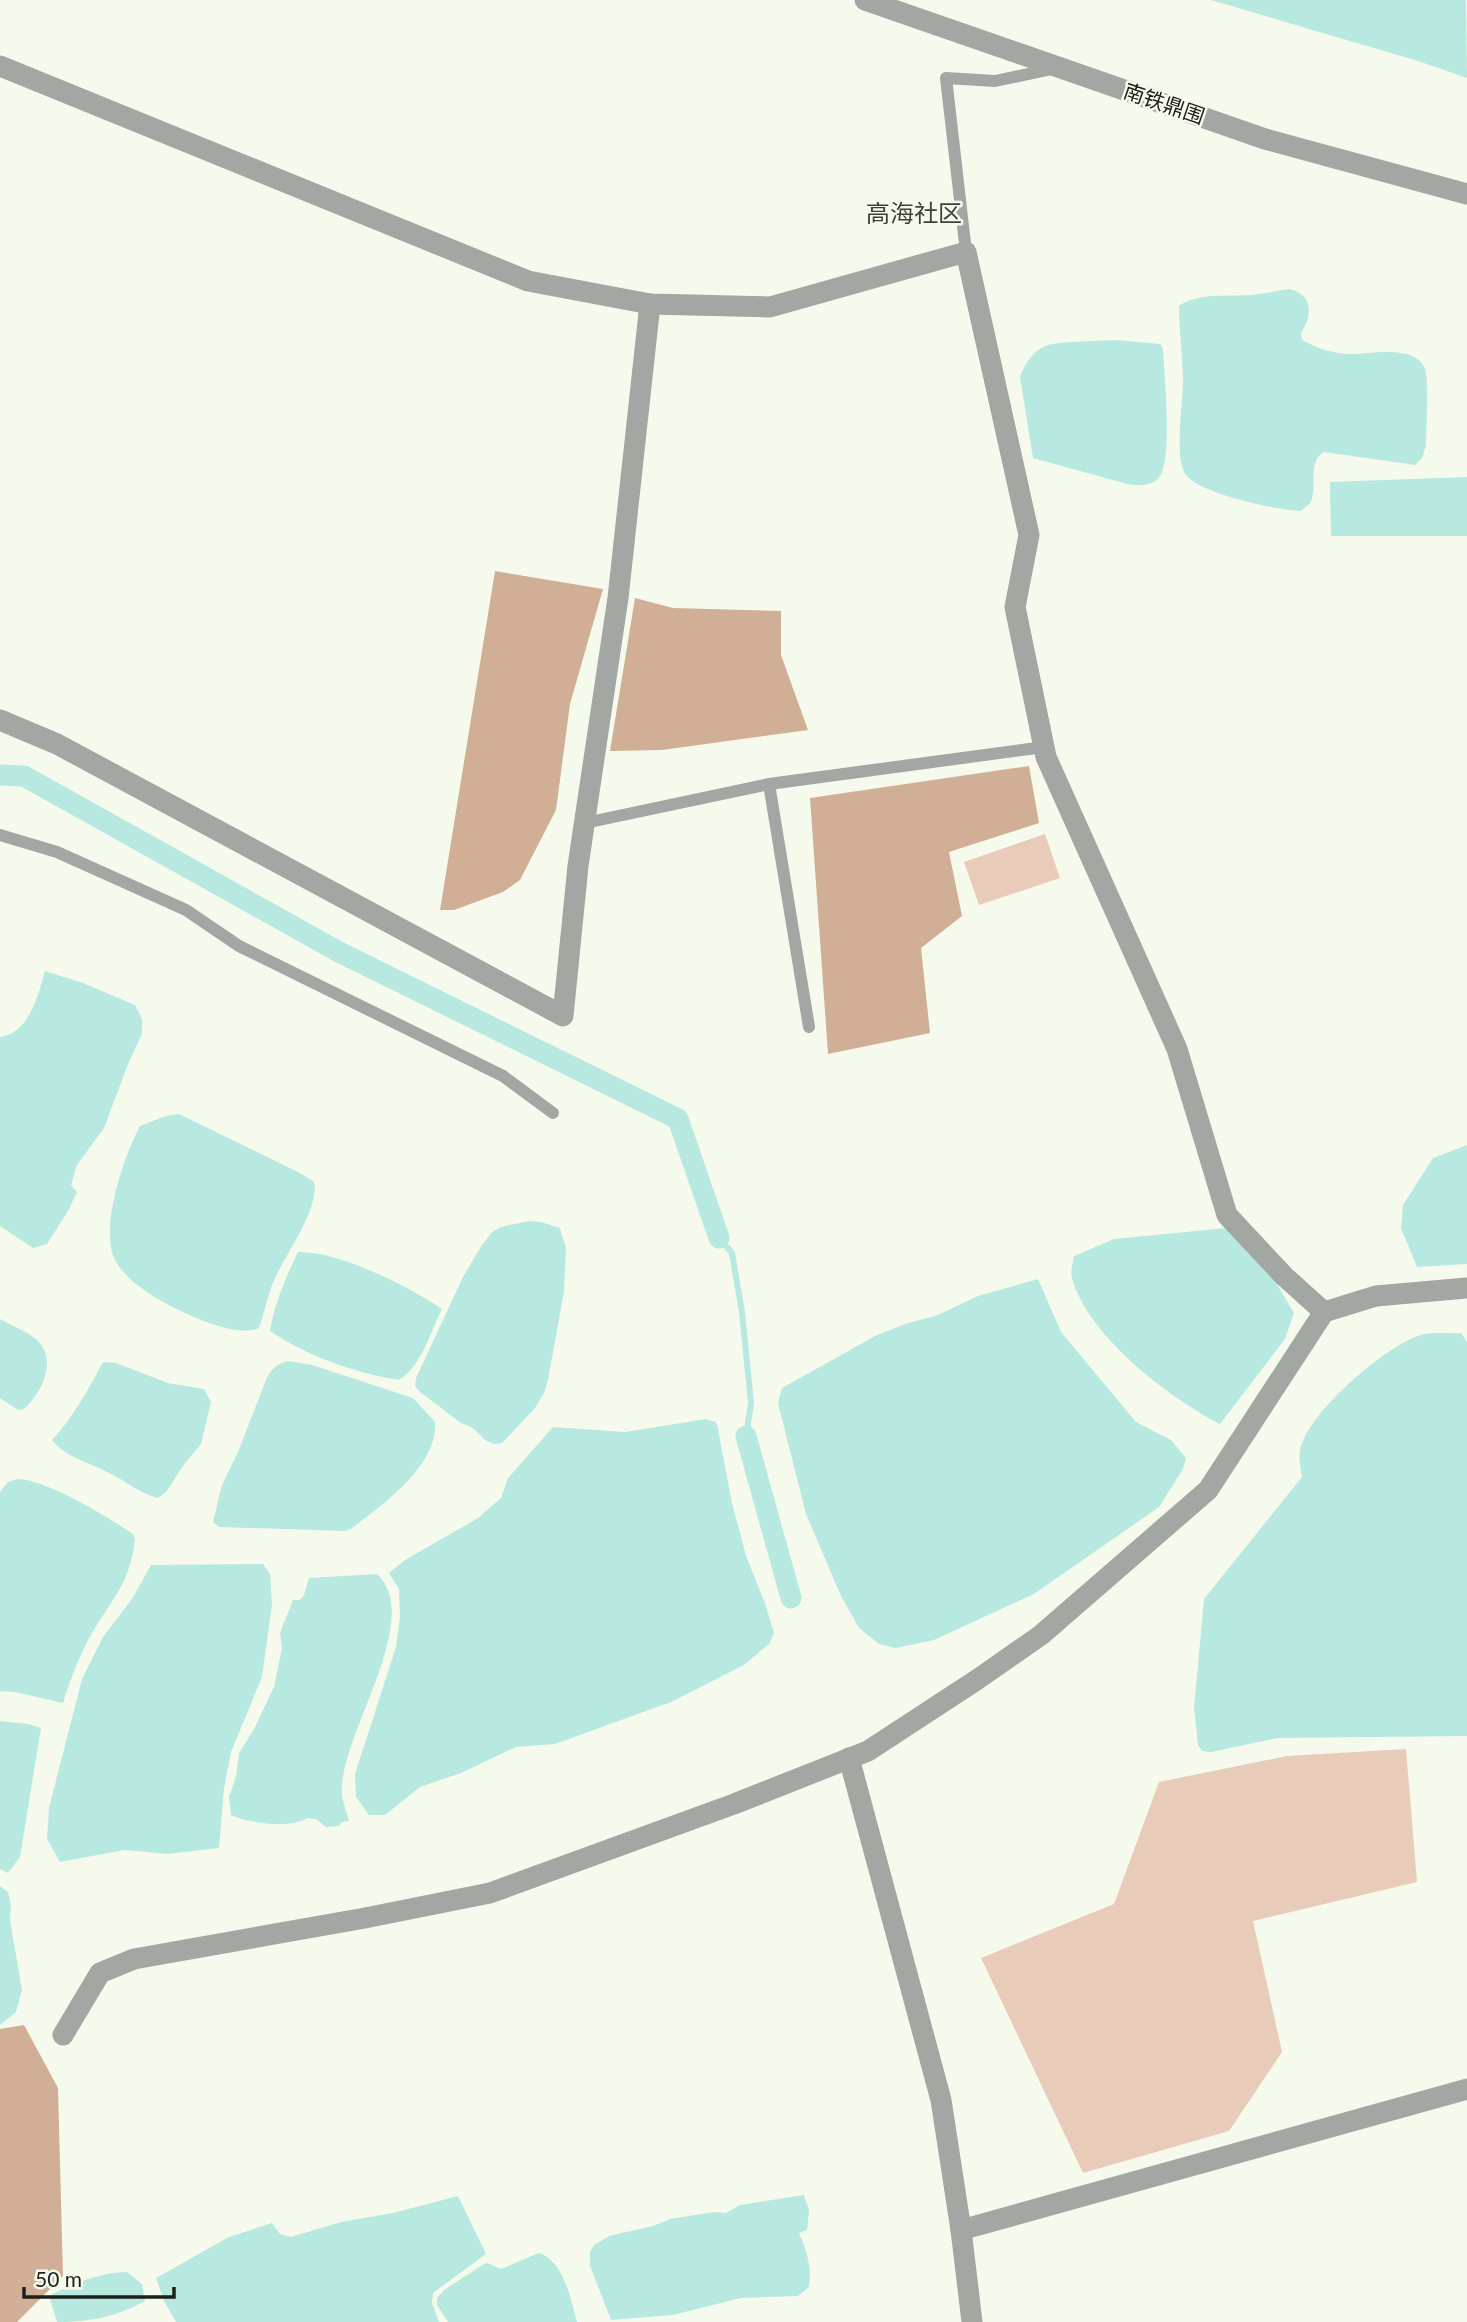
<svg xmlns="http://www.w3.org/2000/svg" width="1467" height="2322" viewBox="0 0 1467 2322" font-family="Lato,'Noto Sans SC',sans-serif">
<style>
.green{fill:#e8ccb9}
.forest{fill:#d1af96}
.water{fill:#b7e9e0}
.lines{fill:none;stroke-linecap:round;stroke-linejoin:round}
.stream{stroke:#b7e9e0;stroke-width:6}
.canal{stroke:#b7e9e0;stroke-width:21}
.lane{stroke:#a2a7a3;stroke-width:12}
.street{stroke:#a2a7a3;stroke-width:21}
.labels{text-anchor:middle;stroke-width:5;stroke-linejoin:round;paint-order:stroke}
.street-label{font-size:21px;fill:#1d1f1a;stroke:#f6faed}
.quarter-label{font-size:24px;fill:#3d4037;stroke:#f6faed}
</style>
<rect width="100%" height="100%" fill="#f6faed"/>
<g class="green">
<polygon points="1045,834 1060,878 979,905 964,862"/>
<polygon points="1406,1749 1417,1882 1253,1921 1282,2052 1229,2131 1083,2173 981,1958 1114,1904 1159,1782 1287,1756"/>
</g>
<g class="forest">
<polygon points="495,571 603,589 570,704 556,810 520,880 503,892 454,910 440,910"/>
<polygon points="635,598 673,608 781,611 781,655 808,730 662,750 610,751"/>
<polygon points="1029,766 1039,823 949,852 962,916 921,948 930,1033 828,1054 810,798"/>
<polygon points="24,2025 58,2088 63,2276 17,2322 0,2322 0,2029"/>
</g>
<g class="water">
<polygon points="1211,0 1466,0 1467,78 1418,61"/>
<path d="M 1289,289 C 1313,294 1313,315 1301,333 L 1302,340 C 1317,348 1331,353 1349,354 C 1369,355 1415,343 1425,369 C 1429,380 1426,431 1426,446 L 1422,458 L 1415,465 L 1324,452 C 1306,463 1319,487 1310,503 C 1308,506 1304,508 1301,511 C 1277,510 1200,494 1186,475 C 1173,458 1184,397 1183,375 C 1182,352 1179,329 1179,306 C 1199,292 1226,297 1250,295 C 1263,294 1276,291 1289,289 Z"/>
<path d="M 1115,340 L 1161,344 L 1163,349 C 1164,375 1174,463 1158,479 C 1149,487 1137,485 1127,484 L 1033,458 L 1020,377 C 1024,365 1034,349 1048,345 C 1062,341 1099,341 1115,340 Z"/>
<polygon points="1467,477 1467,536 1331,536 1330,482"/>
<path d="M 45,971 L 83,983 L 135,1005 L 142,1019 L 142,1034 L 128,1064 L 104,1128 L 77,1165 L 71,1185 L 77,1192 L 68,1211 L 47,1244 L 33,1248 L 0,1226 L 0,1037 C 29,1033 38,996 45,971 Z"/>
<path d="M 179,1114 L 300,1173 L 314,1182 C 320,1207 287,1253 276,1276 C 268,1292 265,1311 259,1328 C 241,1336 210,1324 192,1316 C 168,1306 128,1285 115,1260 C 99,1228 124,1156 140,1126 L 166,1116 Z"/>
<polygon points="1467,1145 1467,1264 1417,1267 1401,1228 1403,1205 1433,1158"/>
<polygon points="529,1221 541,1222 560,1228 566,1248 564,1291 548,1380 544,1393 535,1408 502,1443 494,1444 485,1440 473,1428 461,1423 420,1392 415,1386 416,1378 463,1277 480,1248 492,1232 501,1227"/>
<path d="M 1226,1228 L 1254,1245 L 1294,1313 L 1285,1339 L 1220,1424 C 1169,1398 1087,1335 1072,1278 C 1070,1271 1073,1263 1074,1256 L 1114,1239 Z"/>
<path d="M 298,1252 C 339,1251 408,1286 442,1309 C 431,1331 421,1367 399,1380 C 355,1373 307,1356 270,1331 C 274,1304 286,1277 298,1252 Z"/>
<polygon points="1038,1279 1061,1332 1136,1422 1171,1440 1186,1458 1183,1469 1159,1507 1034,1594 934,1640 896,1648 879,1644 859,1628 841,1596 806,1514 778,1403 782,1388 875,1336 905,1324 938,1315 978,1296"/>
<path d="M 0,1319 C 12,1326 29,1332 38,1341 C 58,1361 41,1394 24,1409 L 18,1410 L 0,1398 Z"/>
<path d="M 1461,1333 L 1467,1342 L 1467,1736 L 1278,1738 L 1211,1752 L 1202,1751 L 1198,1745 L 1194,1708 L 1204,1599 L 1302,1477 C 1301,1469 1298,1458 1300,1450 C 1307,1414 1383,1348 1418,1336 C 1430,1331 1448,1334 1461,1333 Z"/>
<path d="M 289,1361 L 312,1365 L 413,1398 L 435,1422 C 439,1465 381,1506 351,1529 L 344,1531 L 219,1527 L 213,1522 L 222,1485 L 238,1452 L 266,1380 C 271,1369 277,1363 289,1361 Z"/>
<path d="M 103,1362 L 116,1363 L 168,1383 L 204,1389 L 211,1402 L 201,1444 L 185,1463 L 166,1492 L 158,1498 C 136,1492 128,1482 109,1473 C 89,1462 66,1458 52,1440 C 74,1416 88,1390 103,1362 Z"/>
<polygon points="706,1419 716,1422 718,1429 732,1503 746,1556 765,1603 774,1633 769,1644 744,1665 671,1702 555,1744 516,1747 461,1773 420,1787 385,1815 369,1815 356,1797 355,1774 396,1647 400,1617 399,1589 389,1573 405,1560 478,1518 501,1498 508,1478 553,1427 625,1432"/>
<path d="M 17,1479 C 46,1479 108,1517 133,1534 L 135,1539 C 130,1581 116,1594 95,1628 C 81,1651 71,1677 63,1703 L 15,1692 L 0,1691 L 0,1492 L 8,1482 Z"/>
<polygon points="263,1564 270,1574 272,1604 262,1677 231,1752 224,1788 219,1848 167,1854 124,1850 60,1862 47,1839 49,1808 82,1679 103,1637 132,1599 151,1565"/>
<path d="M 377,1574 C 426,1620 337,1738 342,1795 C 343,1803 347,1812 349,1821 L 342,1822 L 339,1826 L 326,1827 L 316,1819 L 307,1818 C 293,1829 247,1823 231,1815 L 229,1797 L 236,1777 L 239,1753 L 253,1731 L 274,1687 L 282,1648 L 280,1633 L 293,1600 L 300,1600 L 304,1595 L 309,1578 Z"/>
<polygon points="0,1721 28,1724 41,1728 20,1857 8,1873 0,1869"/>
<polygon points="0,1886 8,1892 11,1905 10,1920 22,1990 16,2012 0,2025"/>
<path d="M 804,2195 L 809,2210 L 807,2230 L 799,2233 C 807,2251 812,2267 809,2287 L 798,2296 L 741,2298 L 673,2315 L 611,2320 L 590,2266 L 590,2252 L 594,2245 L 609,2236 L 653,2226 L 670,2219 L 714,2212 L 726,2213 L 740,2205 Z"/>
<polygon points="458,2196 486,2254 433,2293 432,2303 439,2322 176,2322 164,2301 156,2278 229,2237 272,2223 280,2234 291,2237 341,2222 393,2213"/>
<path d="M 539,2253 C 564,2261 571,2300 577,2322 L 448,2322 L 437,2305 L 437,2298 L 444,2290 L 484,2264 L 487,2263 L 501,2269 Z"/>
<path d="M 127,2272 L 142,2284 L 145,2301 C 115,2317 91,2322 57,2322 L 49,2296 C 74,2283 98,2273 127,2272 Z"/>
</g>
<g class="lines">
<polyline class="stream" points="719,1238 732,1253 742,1312 751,1403 746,1436"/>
<g class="canal">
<polyline points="0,775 24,776 339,952 678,1119 719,1238"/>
<polyline points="746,1436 791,1598"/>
</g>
<g class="lane">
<polyline points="966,252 946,78 995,81 1052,69"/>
<polyline points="769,784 809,1027"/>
<polyline points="585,823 769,784 1044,747"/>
<polyline points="0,835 57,852 186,910 239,946 503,1076 553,1113"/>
</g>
<g class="street">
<polyline points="865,0 1265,139 1467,194"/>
<polyline points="0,66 528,281 650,304 770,307 966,252 1029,535 1015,607 1046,757 1177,1049 1227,1215 1284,1276 1324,1312"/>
<polyline points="0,720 57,744 563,1016 578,866 618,598 650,304"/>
<polyline points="849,1758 941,2100 961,2230 972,2322"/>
<polyline points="63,2035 100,1973 134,1959 365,1918 490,1893 734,1804 868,1751 978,1679 1041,1635 1208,1490 1324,1312 1376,1296 1467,1288"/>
<polyline points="961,2230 1467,2089"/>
</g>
</g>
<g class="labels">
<g class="street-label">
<text transform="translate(1164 104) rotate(19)" y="7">南铁鼎围</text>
</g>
<g class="quarter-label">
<text x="914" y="222">高海社区</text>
</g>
</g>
<path d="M24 2287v10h150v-10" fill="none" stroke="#1d1f1a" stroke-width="3.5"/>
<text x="35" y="2287" font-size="21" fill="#1d1f1a" stroke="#f6faed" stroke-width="5" paint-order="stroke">50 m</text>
</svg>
